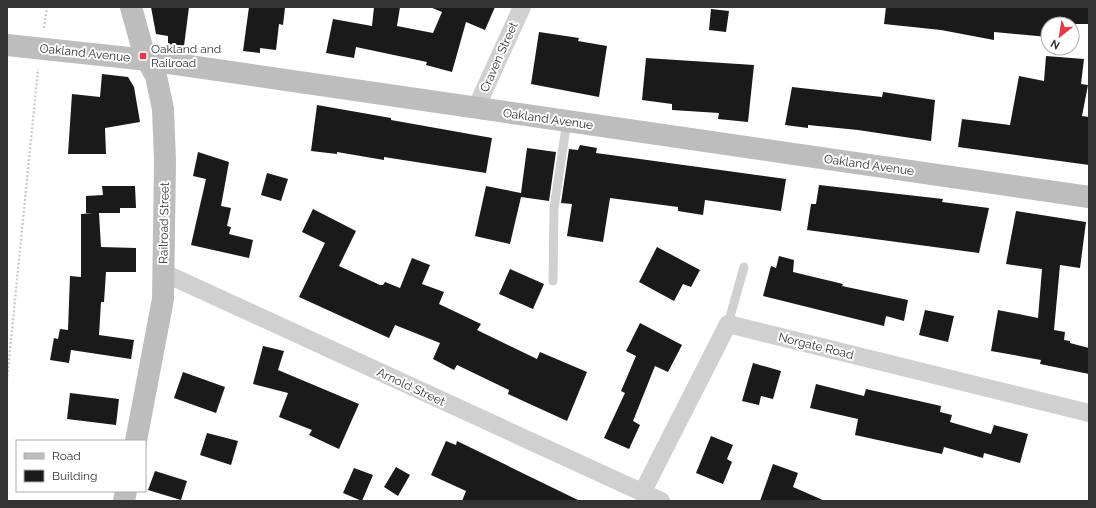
<svg xmlns="http://www.w3.org/2000/svg" width="1096" height="508" viewBox="0 0 1096 508" font-family="Raleway,sans-serif">
<style>
.building{fill:#1a1a1a}
.lines{fill:none;stroke-linecap:round;stroke-linejoin:round}
.path{stroke:#cdcdcd;stroke-width:2.5;stroke-dasharray:2 2;stroke-linecap:butt}
.lane{stroke:#d0d0d0;stroke-width:9}
.street{stroke:#d0d0d0;stroke-width:18}
.secondary{stroke:#bdbdbd;stroke-width:22}
.poi-dot{fill:#e63946;stroke:#fff;stroke-width:1.5}
.labels{text-anchor:middle;stroke-width:4;stroke-linejoin:round;paint-order:stroke}
.poi-label{font-size:12px;fill:#333;stroke:#fff;text-anchor:start}
.street-label{font-size:12px;fill:#333;stroke:#fff}
</style>
<rect width="100%" height="100%" fill="#fff"/>
<g class="building">
<polygon points="151,7 189,7 184,46 168,44 168,36 156,34"/>
<polygon points="249,7 285,8 283,25 279,24 276,50 260,48 260,53 243,51"/>
<polygon points="374,7 400,7 397,26 433,33 442,12 430,7 495,7 485,30 466,22 452,72 426,65 427,62 356,47 354,58 326,53 333,19 372,26"/>
<polygon points="886,7 1089,7 1089,24 1048,24 1048,37 994,32 994,40 941,30 884,24"/>
<polygon points="711,9 729,11 726,32 709,30"/>
<polygon points="539,32 579,38 578,41 607,46 599,97 531,84"/>
<polygon points="1046,56 1084,59 1081,84 1088,85 1082,116 1089,117 1089,165 958,147 962,119 1010,125 1019,76 1044,81"/>
<polygon points="646,58 754,65 748,122 718,119 719,113 672,110 672,104 642,100"/>
<polygon points="102,74 128,77 134,87 140,122 105,128 106,154 68,154 72,94 100,97"/>
<polygon points="792,87 882,97 883,92 935,100 931,141 858,130 808,125 808,128 785,125"/>
<polygon points="317,105 391,118 391,120 492,138 486,173 384,157 384,160 337,152 337,154 311,151"/>
<polygon points="580,145 597,148 596,153 786,179 781,211 705,200 703,215 678,211 678,207 610,198 603,242 567,236 572,204 561,203 569,149 578,150"/>
<polygon points="527,148 556,152 549,201 521,197 510,244 475,236 486,186 521,193"/>
<polygon points="198,152 229,162 221,206 231,208 227,226 231,227 229,234 253,240 249,258 191,245 206,179 193,176"/>
<polygon points="267,173 288,179 281,201 261,195"/>
<polygon points="819,185 943,199 942,202 989,208 979,253 807,230 811,204 816,204"/>
<polygon points="102,186 135,186 136,208 120,208 120,213 99,213 101,247 136,248 136,272 106,272 104,302 101,302 99,335 134,340 131,359 71,350 69,363 50,360 54,338 58,339 60,329 68,330 70,276 81,277 81,214 93,213 86,213 86,196 103,195"/>
<polygon points="313,209 356,231 339,266 380,285 383,285 385,282 400,288 412,258 430,265 422,284 444,292 439,304 481,324 477,330 537,359 540,352 587,372 567,421 508,394 509,390 457,365 454,370 433,359 440,343 395,325 389,338 299,297 325,243 302,232"/>
<polygon points="1016,211 1086,222 1080,268 1060,265 1054,330 1065,332 1064,340 1070,341 1070,343 1089,348 1089,374 1040,364 1041,360 991,351 998,310 1038,318 1042,269 1006,264"/>
<polygon points="657,247 700,270 691,287 683,284 674,301 639,282"/>
<polygon points="779,256 794,260 793,272 843,284 842,286 908,300 904,321 886,316 884,326 763,296 771,266 776,268"/>
<polygon points="510,269 544,284 533,309 499,294"/>
<polygon points="925,310 954,316 948,342 919,335"/>
<polygon points="640,323 682,345 668,372 655,366 633,421 640,425 629,449 604,438 625,393 621,391 636,356 626,351"/>
<polygon points="263,346 284,351 278,370 359,404 339,449 309,435 312,430 279,417 288,393 253,384"/>
<polygon points="753,363 781,371 773,399 761,396 759,405 742,401"/>
<polygon points="183,372 225,387 216,413 174,398"/>
<polygon points="816,384 864,396 866,389 941,406 940,412 952,415 950,422 991,434 994,425 1028,434 1020,463 984,453 983,458 944,447 942,454 855,435 858,419 810,408"/>
<polygon points="70,393 119,399 116,425 67,419"/>
<polygon points="207,433 238,441 231,465 200,455"/>
<polygon points="711,436 733,445 727,459 732,462 723,484 696,473"/>
<polygon points="446,441 456,445 457,441 580,501 462,501 466,491 431,475"/>
<polygon points="773,464 798,473 793,487 825,501 760,501"/>
<polygon points="396,467 410,475 398,496 384,487"/>
<polygon points="354,468 373,475 362,501 343,493"/>
<polygon points="155,471 187,481 181,500 148,490"/>
</g>
<g class="lines">
<g class="path">
<polyline points="44,28 47,7"/>
<polyline points="7,380 38,69"/>
</g>
<g class="lane">
<polyline points="553,281 554,208 567,121"/>
<polyline points="728,324 744,267"/>
</g>
<g class="street">
<polyline points="476,108 522,7"/>
<polyline points="162,272 661,501"/>
<polyline points="642,493 728,324 1089,413"/>
</g>
<g class="secondary">
<polyline points="131,7 144,54 156,76 163,109 165,161 163,299 136,441"/>
<polyline points="7,45 148,60 1089,197"/>
<polyline points="124,501 126,491"/>
</g>
</g>
<rect class="poi-dot" x="139" y="52" width="8" height="8" rx="2"/>
<g class="labels">
<g class="poi-label">
<text x="151" y="53">Oakland and<tspan x="151" dy="14">Railroad</tspan></text>
</g>
<g class="street-label">
<text transform="translate(85 53) rotate(6)" y="4">Oakland Avenue</text>
<text transform="translate(499 57) rotate(-66)" y="4">Craven Street</text>
<text transform="translate(548 119) rotate(8)" y="4">Oakland Avenue</text>
<text transform="translate(869 165) rotate(8)" y="4">Oakland Avenue</text>
<text transform="translate(164 223) rotate(-89)" y="4">Railroad Street</text>
<text transform="translate(816 346) rotate(14)" y="4">Norgate Road</text>
<text transform="translate(411 387) rotate(25)" y="4">Arnold Street</text>
</g>
</g>
<rect width="1096" height="508" fill="none" stroke="#333333" stroke-width="16"/>
<rect x="16" y="440" width="130" height="52" fill="#ffffff" stroke="#adadad"/>
<rect x="24" y="453" width="20" height="6" fill="#bdbdbd" stroke="#adadad"/>
<text x="52" y="460" font-size="12" fill="#333333">Road</text>
<rect x="24" y="470" width="20" height="12" fill="#1a1a1a" stroke="#adadad"/>
<text x="52" y="480" font-size="12" fill="#333333">Building</text>
<g transform="translate(1060 36) rotate(210)"><circle r="19" fill="#ffffff" stroke="#adadad"/>
<path d="M0-3L7 15L0 10L-7 15Z" fill="#e63946"/>
<text y="-6" font-size="11" font-weight="bold" text-anchor="middle" fill="#333333">N</text>
</g>
</svg>
